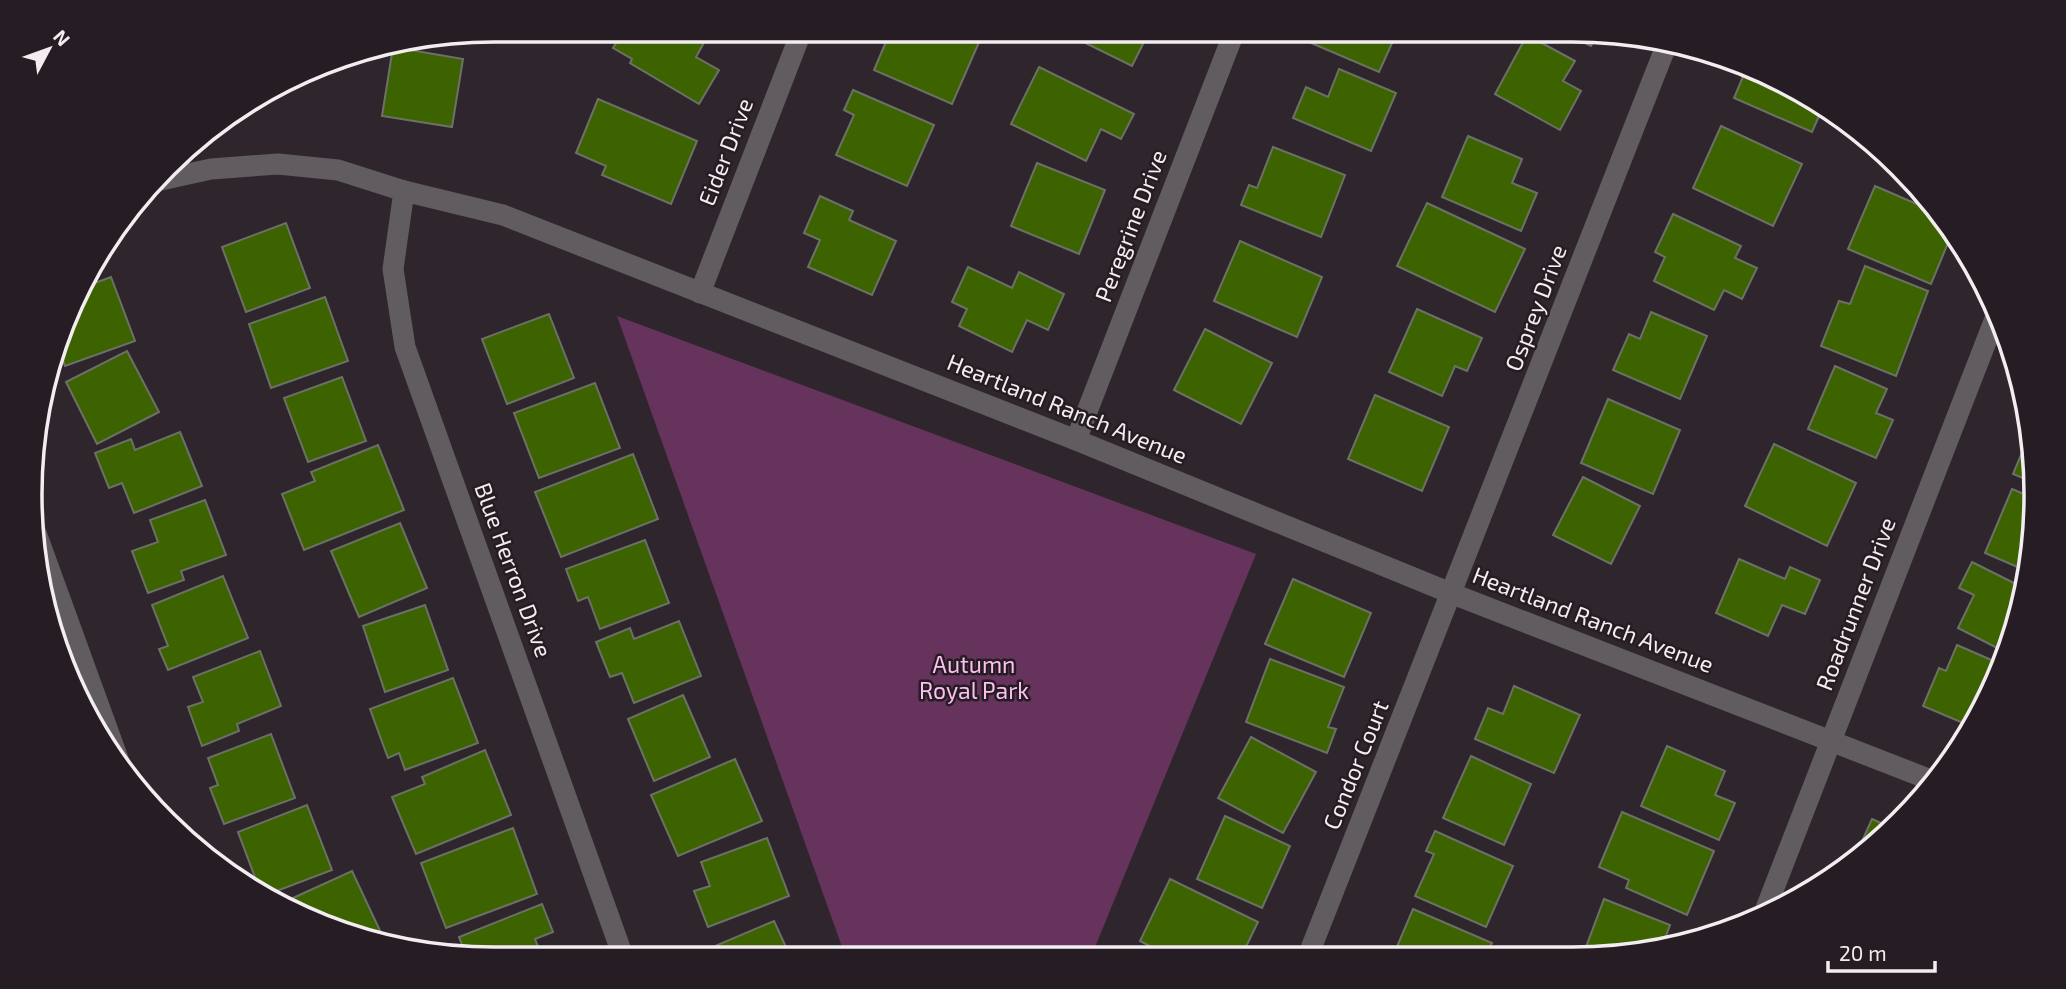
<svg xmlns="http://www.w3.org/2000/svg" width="2066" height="989" viewBox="0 0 2066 989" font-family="'Exo 2',sans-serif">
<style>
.green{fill:#65335b}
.building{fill:#3d6300;stroke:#6c7167;stroke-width:2}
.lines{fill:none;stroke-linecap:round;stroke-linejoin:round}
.street{stroke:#605c5f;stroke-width:21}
.labels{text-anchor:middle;stroke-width:5;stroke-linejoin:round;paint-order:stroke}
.street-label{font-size:23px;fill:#f3edf1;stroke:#251d23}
.park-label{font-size:23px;fill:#fdbfef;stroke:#251d23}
.rim{fill:none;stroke:#f3edf1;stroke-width:3.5}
</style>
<rect width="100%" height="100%" fill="#2f262d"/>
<polygon class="green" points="617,316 1256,554 1091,957 846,958"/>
<g class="building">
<polygon points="624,30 690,30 706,39 696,57 719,70 699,104 630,63 632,59 613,48"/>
<polygon points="891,30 957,30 980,40 952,104 874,70"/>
<polygon points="1059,30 1150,30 1132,66"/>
<polygon points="1316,30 1398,30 1379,72 1311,43"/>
<polygon points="1557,30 1572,30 1598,32 1591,46"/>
<polygon points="1527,35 1575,61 1563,81 1581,91 1560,130 1495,94"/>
<polygon points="393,47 463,59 452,127 382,116"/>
<polygon points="1039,67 1134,114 1121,139 1101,129 1086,161 1011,124"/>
<polygon points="1747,67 1761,72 1824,105 1812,132 1734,98"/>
<polygon points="1339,69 1396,93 1371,151 1293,118 1306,87 1328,97"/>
<polygon points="853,90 934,125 907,186 836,155 854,115 844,110"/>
<polygon points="598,99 697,141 671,204 602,175 606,166 576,153"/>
<polygon points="1721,126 1802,164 1773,226 1693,188"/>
<polygon points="1468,136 1522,159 1512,183 1537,193 1521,231 1442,197"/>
<polygon points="1273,147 1345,175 1321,237 1241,205 1249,185 1257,188"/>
<polygon points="1037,163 1105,190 1079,254 1011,226"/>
<polygon points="1875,186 1940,214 1953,231 1931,284 1848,249"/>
<polygon points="820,196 853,211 849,220 896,241 872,295 808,267 820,240 804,233"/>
<polygon points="1427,203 1525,249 1495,312 1397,266"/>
<polygon points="1673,214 1741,246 1735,258 1757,268 1742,299 1724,290 1714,310 1654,281 1665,257 1655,252"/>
<polygon points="286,223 310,288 246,312 222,247"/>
<polygon points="1240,241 1322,277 1297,337 1214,301"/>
<polygon points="1865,266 1928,291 1896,376 1821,346 1839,301 1850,304"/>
<polygon points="968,267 1012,288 1019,272 1064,294 1048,330 1027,320 1012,352 959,326 967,309 952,302"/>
<polygon points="111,277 135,341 65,366 57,343 65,317 81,288"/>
<polygon points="325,297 348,361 271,388 249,324"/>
<polygon points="1417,309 1482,338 1467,371 1455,366 1442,396 1389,372"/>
<polygon points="1651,312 1707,336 1680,399 1613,370 1629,334 1640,339"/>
<polygon points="549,314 574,378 507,404 482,339"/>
<polygon points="1205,329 1272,363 1241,424 1174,390"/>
<polygon points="127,351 159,412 97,444 66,382"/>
<polygon points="1835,366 1887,389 1876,413 1893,420 1876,458 1808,429"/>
<polygon points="342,377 366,441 308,462 284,398"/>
<polygon points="595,383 620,448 539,478 514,413"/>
<polygon points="1375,395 1449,427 1422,491 1348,459"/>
<polygon points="1608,399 1680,430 1653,494 1581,463"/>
<polygon points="180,432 202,486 134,513 122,483 109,488 95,453 131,439 135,450"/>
<polygon points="2026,443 2031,445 2035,483 2013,474"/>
<polygon points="1774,444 1856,483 1827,546 1745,506"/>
<polygon points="378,445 404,510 304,550 282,494 315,481 311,472"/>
<polygon points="633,454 658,519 561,557 535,492"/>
<polygon points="1583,477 1640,506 1611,564 1553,535"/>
<polygon points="2012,489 2036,499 2029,572 1985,553"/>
<polygon points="205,500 226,555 181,571 184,580 148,593 132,551 158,542 150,520"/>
<polygon points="400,523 427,588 359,617 331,551"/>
<polygon points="645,540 669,603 600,629 588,597 578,601 566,569"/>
<polygon points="1739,559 1785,579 1790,567 1820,580 1805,614 1782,605 1768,636 1716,613"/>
<polygon points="1972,562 2026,589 2007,653 1958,628 1974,595 1959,588"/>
<polygon points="223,576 248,638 168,670 159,649 168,646 152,605"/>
<polygon points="1293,579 1371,613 1344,677 1265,644"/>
<polygon points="425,605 448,670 385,692 363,626"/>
<polygon points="679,621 701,676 634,703 622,673 610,677 596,642 630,628 634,639"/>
<polygon points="1957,645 2003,665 1970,726 1923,706 1939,668 1946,671"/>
<polygon points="260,651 281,706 237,724 239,731 202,746 188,707 203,702 193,677"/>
<polygon points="1270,659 1344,687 1328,727 1336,729 1327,753 1246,722"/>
<polygon points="453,678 478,743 405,770 399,753 388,758 370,709"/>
<polygon points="1514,686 1580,715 1554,773 1475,739 1488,708 1503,714"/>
<polygon points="683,695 710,757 654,781 628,719"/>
<polygon points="271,734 295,798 224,824 210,788 218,785 208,758"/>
<polygon points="1251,737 1316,772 1283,833 1218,798"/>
<polygon points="1667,746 1725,771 1715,795 1735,803 1719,840 1641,806"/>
<polygon points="485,750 511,815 416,854 392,797 425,784 422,777"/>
<polygon points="1471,756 1531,784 1504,845 1443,818"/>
<polygon points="735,759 762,821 678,856 651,795"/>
<polygon points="307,805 332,870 269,894 259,888 238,832"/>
<polygon points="1622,812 1714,851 1687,915 1626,888 1629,880 1599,867"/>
<polygon points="1225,816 1290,846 1262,908 1197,879"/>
<polygon points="1872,819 1890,827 1864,853 1858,850"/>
<polygon points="513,828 537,894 446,928 421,863"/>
<polygon points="1435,831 1513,866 1486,927 1415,896 1434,854 1426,851"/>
<polygon points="767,838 789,896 708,927 694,891 710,886 701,862"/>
<polygon points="352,871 382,935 371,940 316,924 282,903"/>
<polygon points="1170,879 1258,922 1241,957 1171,957 1140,941"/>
<polygon points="1604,899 1670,925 1662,947 1633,955 1583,955"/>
<polygon points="542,904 553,932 535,939 543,959 494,959 479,958 477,954 467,957 459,937"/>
<polygon points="1413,909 1492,943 1486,956 1393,956"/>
<polygon points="774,921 791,958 712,958 708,949"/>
</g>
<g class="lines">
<g class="street">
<polyline points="161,180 211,169 278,164 338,170 404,191 503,215 1076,440 1453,594 1936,782"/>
<polyline points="404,191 393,269 405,347 624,959"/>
<polyline points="700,293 802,30"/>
<polyline points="1076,440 1235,30"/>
<polyline points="35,530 124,775"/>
<polyline points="1763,916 1998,311"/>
<polyline points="1308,956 1668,41"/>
</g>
</g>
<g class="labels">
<g class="street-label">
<text transform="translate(726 152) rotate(-69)" y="8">Eider Drive</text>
<text transform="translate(1131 226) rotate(-69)" y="8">Peregrine Drive</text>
<text transform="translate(1536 308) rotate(-69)" y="8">Osprey Drive</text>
<text transform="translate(1067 409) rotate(22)" y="8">Heartland Ranch Avenue</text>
<text transform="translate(513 570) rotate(70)" y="8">Blue Herron Drive</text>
<text transform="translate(1856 604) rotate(-69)" y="8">Roadrunner Drive</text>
<text transform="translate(1593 620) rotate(21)" y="8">Heartland Ranch Avenue</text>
<text transform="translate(1356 765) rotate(-68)" y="8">Condor Court</text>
</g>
<g class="park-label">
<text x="974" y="673">Autumn<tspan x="974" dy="26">Royal Park</tspan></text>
</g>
</g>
<path d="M0 0H2066V989H0ZM494 42H1572A452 452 0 0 1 2024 494V495A452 452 0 0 1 1572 947H494A452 452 0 0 1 42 495V494A452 452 0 0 1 494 42Z" fill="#251d23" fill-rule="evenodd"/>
<path class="rim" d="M494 42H1572A452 452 0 0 1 2024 494V495A452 452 0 0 1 1572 947H494A452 452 0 0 1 42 495V494A452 452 0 0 1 494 42Z"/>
<g transform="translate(49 49) rotate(49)" stroke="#251d23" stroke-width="5" paint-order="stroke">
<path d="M0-5L12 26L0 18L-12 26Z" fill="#f3edf1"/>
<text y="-10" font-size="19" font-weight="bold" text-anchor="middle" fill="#f3edf1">N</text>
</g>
<path d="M1828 961v10h107v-10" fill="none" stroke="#f3edf1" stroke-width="3.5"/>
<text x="1839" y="961" font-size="21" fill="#f3edf1" stroke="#251d23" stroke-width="5" paint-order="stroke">20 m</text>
</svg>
